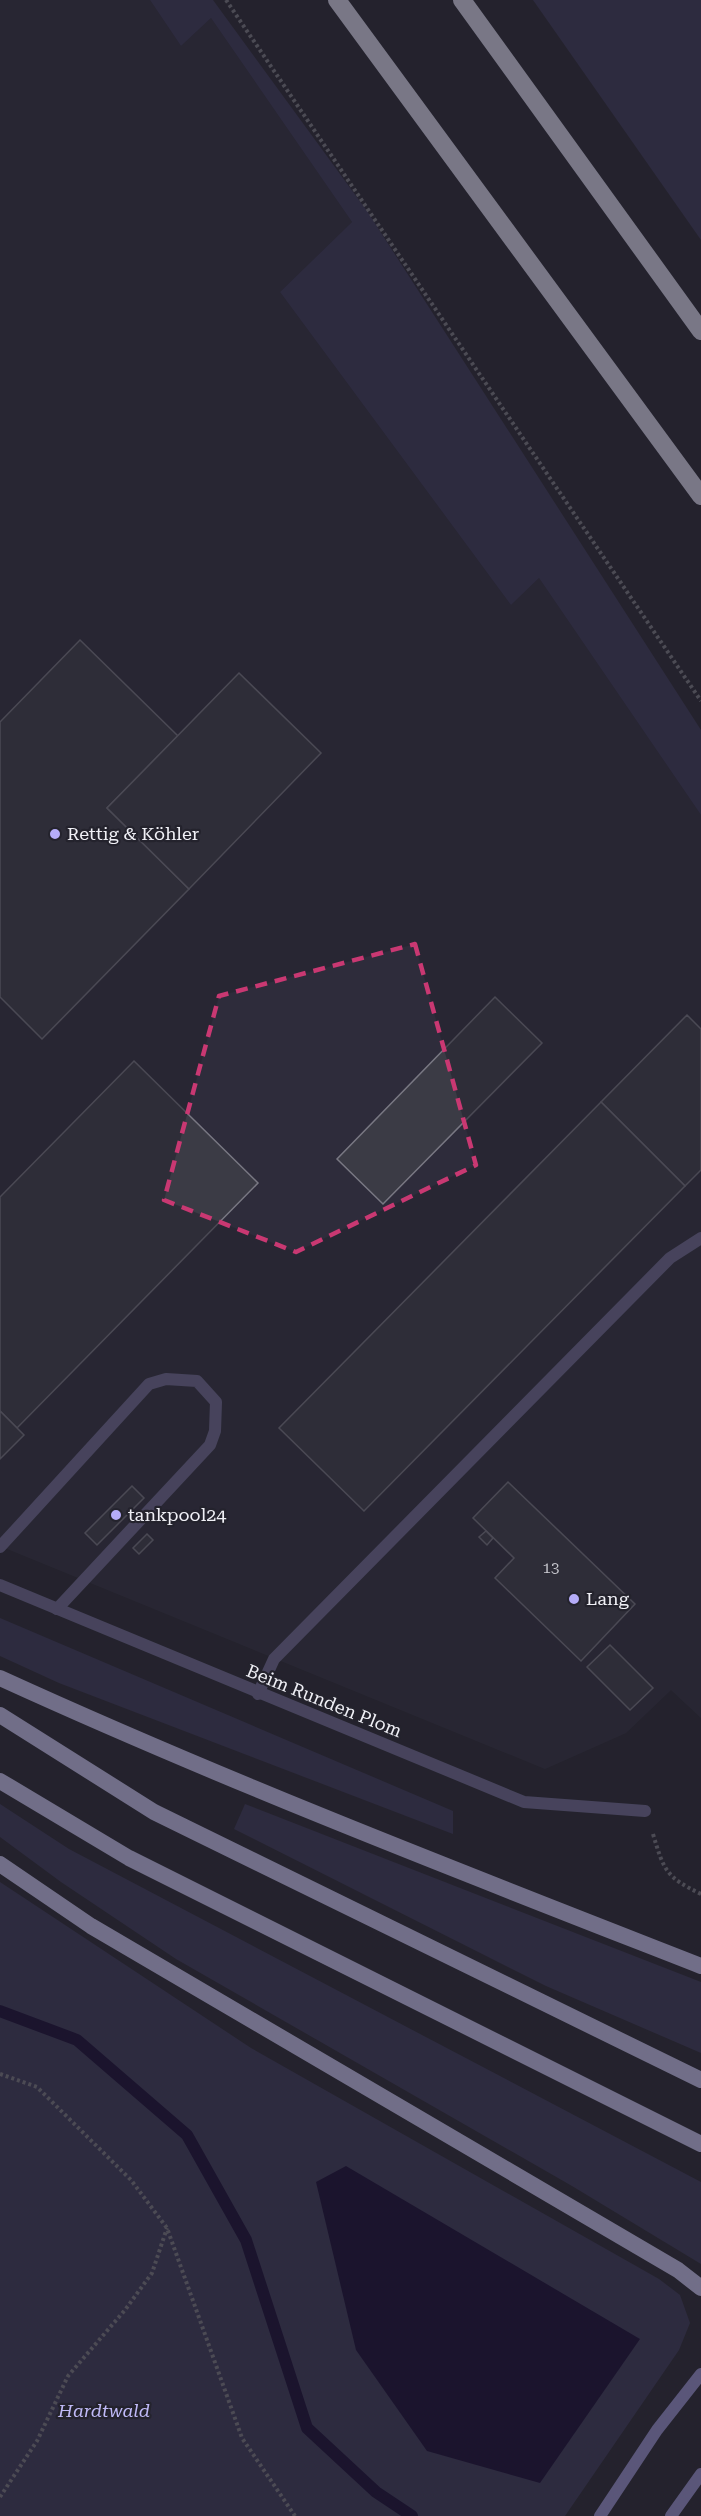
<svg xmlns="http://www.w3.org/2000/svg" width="701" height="2516" viewBox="0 0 701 2516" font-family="'Roboto Serif',serif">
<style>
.built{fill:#2e2c3b}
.green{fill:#393555}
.water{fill:#10042e}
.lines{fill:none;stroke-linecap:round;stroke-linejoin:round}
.stream{stroke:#10042e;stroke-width:12}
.building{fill:#3b3b45;stroke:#797883;stroke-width:1.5}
.path{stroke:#7c7c84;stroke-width:4;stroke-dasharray:3 3;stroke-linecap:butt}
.service{stroke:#716c95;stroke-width:12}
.minor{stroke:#716c95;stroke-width:12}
.secondary{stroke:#9c95d6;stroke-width:12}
.trunk{stroke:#cecaf6;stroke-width:16}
.motorway{stroke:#dfddf2;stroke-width:18}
.marked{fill:none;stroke:#c93872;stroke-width:4.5;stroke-dasharray:12 8;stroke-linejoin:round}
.poi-dot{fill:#b5acf8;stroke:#24232d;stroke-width:2}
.labels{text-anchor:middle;stroke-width:4.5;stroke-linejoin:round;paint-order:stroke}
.number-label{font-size:15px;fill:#c3c3ca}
.poi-label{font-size:18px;fill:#f0f0f6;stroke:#24232d;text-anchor:start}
.street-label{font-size:18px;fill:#f0f0f6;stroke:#24232d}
.park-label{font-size:18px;font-style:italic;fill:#c0baf8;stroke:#24232d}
</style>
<rect width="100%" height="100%" fill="#24232d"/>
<polygon class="built" points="0,0 150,0 181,46 211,18 352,222 280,292 511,605 539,578 701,815 701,1718 671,1690 626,1733 545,1769 0,1546"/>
<g class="green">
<polygon points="150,0 213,0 367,211 701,730 701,815 539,578 511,605 280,292 352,222 211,18 181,46"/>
<polygon points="533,0 701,0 701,240"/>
<polygon points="0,1618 453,1811 453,1834 59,1683 0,1656"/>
<polygon points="0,1804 69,1849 701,2182 701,2264 572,2186 176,1959 61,1882 0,1837"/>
<polygon points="245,1804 701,1982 701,2053 546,1986 234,1829"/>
<polygon points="0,1882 251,2048 659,2279 680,2295 690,2323 679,2350 565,2516 0,2516"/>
</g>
<polygon class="water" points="346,2166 640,2339 540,2483 427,2451 356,2350 316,2182"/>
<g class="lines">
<polyline class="stream" points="0,2011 77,2040 187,2135 246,2240 307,2428 376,2492 412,2516"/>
</g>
<g class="building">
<polygon points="80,640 178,736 107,808 189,889 42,1039 0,997 0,722"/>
<polygon points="239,673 321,753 189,889 107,808"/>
<polygon points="495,997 542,1043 383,1204 337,1159"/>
<polygon points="687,1015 701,1029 701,1170 685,1186 601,1102"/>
<polygon points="134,1061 258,1183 17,1428 0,1411 0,1197"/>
<polygon points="601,1102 685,1186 364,1511 279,1428"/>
<polygon points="0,1411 24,1435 0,1459"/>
<polygon points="508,1482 635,1604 581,1661 495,1578 514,1558 473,1518"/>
<polygon points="132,1486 144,1498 97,1545 85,1533"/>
<polygon points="486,1531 493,1538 487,1545 479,1537"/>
<polygon points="147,1534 153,1540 139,1554 133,1548"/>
<polygon points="610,1645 653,1688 630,1710 587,1667"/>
</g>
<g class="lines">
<g class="path">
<polyline points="226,0 701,701"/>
<path d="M 653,1834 C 664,1871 666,1877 701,1894"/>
<polyline points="0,2074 37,2087 131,2180 167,2228 242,2438 295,2516"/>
<polyline points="0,2497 37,2441 68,2376 125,2310 152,2273 167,2228"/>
</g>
<g class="service">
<polyline points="0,1547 149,1384 166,1379 197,1381 216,1402 215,1431 210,1445 57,1609"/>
<polyline points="258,1694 274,1659 670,1258 701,1238"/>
</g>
<polyline class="minor" points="0,1585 524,1802 645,1811"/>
<g class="secondary">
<polyline points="600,2516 657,2430 701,2374"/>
<polyline points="671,2516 701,2474"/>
</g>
<g class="trunk">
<path d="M 0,1678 C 230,1783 466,1874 701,1966"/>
<polyline points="0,1715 154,1812 701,2080"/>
<polyline points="0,1781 129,1858 701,2144"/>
<polyline points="0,1864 91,1926 678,2270 701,2288"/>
</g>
<g class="motorway">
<polyline points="337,0 701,496"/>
<polyline points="462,0 701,331"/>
</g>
</g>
<path d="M0 0H701V2516H0ZM 415,944 L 476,1165 L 296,1252 L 164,1200 L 219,996 Z" fill="#24232d" fill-opacity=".55" fill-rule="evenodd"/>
<path class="marked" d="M 415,944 L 476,1165 L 296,1252 L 164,1200 L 219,996 Z"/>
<g class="poi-dot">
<circle cx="55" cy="834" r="6"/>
<circle cx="116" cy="1515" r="6"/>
<circle cx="574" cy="1599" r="6"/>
</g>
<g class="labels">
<g class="number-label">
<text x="551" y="1573">13</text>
</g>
<g class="poi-label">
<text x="67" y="840">Rettig &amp; Köhler</text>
<text x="128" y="1521">tankpool24</text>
<text x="586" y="1605">Lang</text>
</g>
<g class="street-label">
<text transform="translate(324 1701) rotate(22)" y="6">Beim Runden Plom</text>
</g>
<g class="park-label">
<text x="104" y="2417">Hardtwald</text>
</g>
</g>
</svg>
